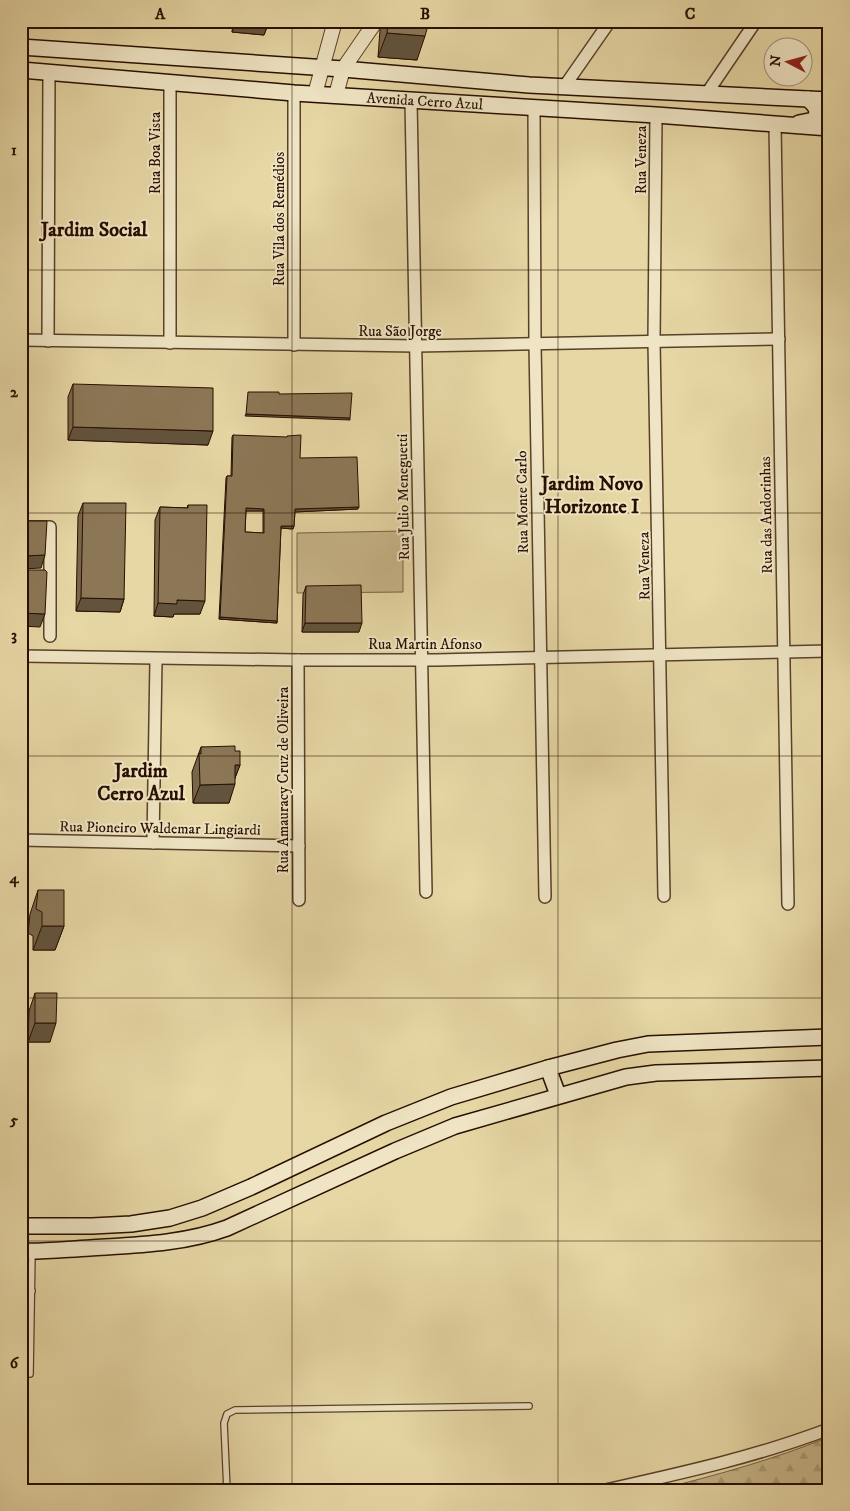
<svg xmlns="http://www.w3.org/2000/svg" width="850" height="1511" viewBox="0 0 850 1511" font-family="'IM FELL DW Pica',serif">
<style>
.forest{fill:url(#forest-firs);stroke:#786244}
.pitch{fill:#c6b589;stroke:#786244}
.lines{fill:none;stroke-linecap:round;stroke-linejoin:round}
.service-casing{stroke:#584029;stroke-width:8}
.minor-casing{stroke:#584029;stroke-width:14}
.tertiary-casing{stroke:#584029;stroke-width:16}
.secondary-casing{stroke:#290e00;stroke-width:18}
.service{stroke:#efe5c4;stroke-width:5.5}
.minor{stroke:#efe5c4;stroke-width:11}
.tertiary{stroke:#efe5c4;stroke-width:14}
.secondary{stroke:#efe5c4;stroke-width:15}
.wall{fill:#78664a;stroke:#290e00;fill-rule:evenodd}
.shaded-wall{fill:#61533c;stroke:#290e00}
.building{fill:#8b7756;stroke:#290e00;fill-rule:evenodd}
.grid{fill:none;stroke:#290e00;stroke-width:1;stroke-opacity:0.55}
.labels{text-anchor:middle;stroke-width:4;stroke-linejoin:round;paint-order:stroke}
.street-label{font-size:15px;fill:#290e00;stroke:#efe5c4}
.district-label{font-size:20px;font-weight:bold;fill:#290e00;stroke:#efe5c4}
.neatline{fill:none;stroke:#290e00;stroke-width:2}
.grid-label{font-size:16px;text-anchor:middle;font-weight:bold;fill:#290e00}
</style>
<defs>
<pattern id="forest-firs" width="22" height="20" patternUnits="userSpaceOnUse" patternTransform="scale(1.25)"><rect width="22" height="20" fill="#c6b589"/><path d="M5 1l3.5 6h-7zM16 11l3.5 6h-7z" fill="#aa9a74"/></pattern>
</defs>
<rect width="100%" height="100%" fill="#e6d7a5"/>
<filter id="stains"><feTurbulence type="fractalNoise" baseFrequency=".004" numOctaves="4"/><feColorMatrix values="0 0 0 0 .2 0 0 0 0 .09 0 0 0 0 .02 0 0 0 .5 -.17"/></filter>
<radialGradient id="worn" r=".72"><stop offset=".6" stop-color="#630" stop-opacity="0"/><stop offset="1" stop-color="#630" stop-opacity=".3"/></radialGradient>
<path class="forest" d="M 829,1437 L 829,1490 L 657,1490 C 717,1475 772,1460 829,1437 Z"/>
<polygon class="pitch" points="403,531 403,592 297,593 297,533"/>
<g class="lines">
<defs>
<g id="service">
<polyline points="21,1291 32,1291"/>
<polyline points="30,1374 32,1251"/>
<polyline points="227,1490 224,1423 227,1414 235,1410 529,1406"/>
</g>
<g id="minor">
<polyline points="564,87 610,21"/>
<polyline points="294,93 294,345"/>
<polyline points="707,93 756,21"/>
<polyline points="411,101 426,892"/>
<polyline points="534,107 535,344 545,897"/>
<polyline points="656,115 654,342 664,896"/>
<polyline points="775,125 788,904"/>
<polyline points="21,340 416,346 779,339"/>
<polyline points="48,341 49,72"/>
<polyline points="170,343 170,83"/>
<polyline points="21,527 50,527 50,636"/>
<polyline points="21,656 298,660 436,660 829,651"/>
<polyline points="298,660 299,900"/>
<polyline points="21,840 299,846"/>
<polyline points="153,843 156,659"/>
<path d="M 606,1490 C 682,1473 755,1457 829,1429"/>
</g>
<g id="tertiary">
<polyline points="315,94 335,21"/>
<polyline points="336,95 343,69 376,21"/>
</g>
<g id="secondary">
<polyline points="21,47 343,69 529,85 829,100"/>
<path id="s1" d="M 21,70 L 294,93 L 656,115 L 829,128"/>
<path d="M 799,123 L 814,120 C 820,111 816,106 808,99"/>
<polyline points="548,1068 558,1095"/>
<polyline points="21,1226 92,1226 131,1224 170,1218 202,1208 251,1187 386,1123 451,1097 548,1068 617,1050 648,1044 829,1037"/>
<path d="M 21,1251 C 44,1252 68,1249 90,1248 C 137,1245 183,1244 227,1228 L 395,1151 L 455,1126 L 626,1077 L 656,1073 L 829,1068"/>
</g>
</defs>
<use href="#service" class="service-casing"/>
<use href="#minor" class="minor-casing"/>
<use href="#tertiary" class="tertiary-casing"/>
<use href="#secondary" class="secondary-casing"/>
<use href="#service" class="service"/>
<use href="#minor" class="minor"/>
<use href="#tertiary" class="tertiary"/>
<use href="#secondary" class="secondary"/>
</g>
<g class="wall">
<polygon points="233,21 269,21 264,35 232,32"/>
<polygon points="384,21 425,21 417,60 378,57 380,30"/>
<polygon points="73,384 208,445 68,440 68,397"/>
<path d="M 233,435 L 300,458 L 358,509 L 295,512 L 294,526 L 293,529 L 281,528 L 277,623 L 219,619 L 226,478 L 227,476 L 231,476 L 232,437 ZM 246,511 L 263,511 L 263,533 L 245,532 Z"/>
<polygon points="83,503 124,599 120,612 76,611 78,516"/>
<polygon points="188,505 200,614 174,614 173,617 154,616 155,520 160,507 187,508"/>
<polygon points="306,586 359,632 302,632 303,595"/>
<polygon points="201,747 235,751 240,765 235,778 229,803 193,803 192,772"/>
<polygon points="38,890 64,926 55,950 33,950 33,936 28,933 30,914"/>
<polygon points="35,993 50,1042 28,1042 29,1011"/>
</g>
<g class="shaded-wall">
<polygon points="236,21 264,21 269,22 264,35 232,32"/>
<polygon points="387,33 425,36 417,60 378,57"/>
<polygon points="246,414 350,418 350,420 245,416"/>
<polygon points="73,427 213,431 208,445 68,440"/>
<polygon points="359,507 358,509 294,512 295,509"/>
<polygon points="246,508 264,509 263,511 245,511"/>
<polygon points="281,526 294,526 293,529 281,528"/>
<polygon points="45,555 41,568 21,569 22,557 25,556"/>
<polygon points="81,598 124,599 120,612 76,611"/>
<polygon points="177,600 205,601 200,614 174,614 173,617 154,616 158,603"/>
<polygon points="21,613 45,614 40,627 21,626"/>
<polygon points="220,617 277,621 277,623 219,619"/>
<polygon points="305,623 362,623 359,632 302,632"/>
<polygon points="235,765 240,765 233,783"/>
<polygon points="235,784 229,803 193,803 200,785"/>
<polygon points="42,926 64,926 55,950 33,950"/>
<polygon points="35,1023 56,1023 50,1042 28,1042"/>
<polygon points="28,1414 21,1431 21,1419"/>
</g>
<g class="building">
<polygon points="388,21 425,21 429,22 425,36 387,33"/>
<polygon points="73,384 213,388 213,431 73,427"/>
<polygon points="248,392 279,392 279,394 352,393 350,418 246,414"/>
<path d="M 233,435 L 287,437 L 287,436 L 301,435 L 300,458 L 357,457 L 359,507 L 295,509 L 294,526 L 281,526 L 277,621 L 220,617 L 227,476 L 232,476 ZM 246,508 L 264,509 L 264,533 L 245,532 Z"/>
<polygon points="83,503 126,503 124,599 81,598"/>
<polygon points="188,505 207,505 205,601 177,600 177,604 158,603 160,507 188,508"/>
<polygon points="21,518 26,521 47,521 45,555 25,556 21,557"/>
<polygon points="21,568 22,570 45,570 47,572 45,614 21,613"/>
<polygon points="361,585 362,623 305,623 306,586"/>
<polygon points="235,746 235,751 240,751 240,765 235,765 235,784 200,785 199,753 201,754 201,747"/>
<polygon points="38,890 64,890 64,926 42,926 42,912 36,909"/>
<polygon points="35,993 57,993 56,1023 35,1023"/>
<polygon points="21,1406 28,1414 21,1419"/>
</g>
<path class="grid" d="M 292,21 L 292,1490M 558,21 L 558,1490M 21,270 L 829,270M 21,513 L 829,513M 21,756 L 829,756M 21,998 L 829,998M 21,1241 L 829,1241"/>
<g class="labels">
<g class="street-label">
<text dy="5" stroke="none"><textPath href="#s1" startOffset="405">Avenida Cerro Azul</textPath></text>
<text transform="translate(155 153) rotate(-90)" y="5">Rua Boa Vista</text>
<text transform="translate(641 160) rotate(-90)" y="5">Rua Veneza</text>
<text transform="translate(279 219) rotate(-90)" y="5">Rua Vila dos Remédios</text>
<text x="400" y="336">Rua São Jorge</text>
<text transform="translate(403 497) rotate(-91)" y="5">Rua Julio Meneguetti</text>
<text transform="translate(522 502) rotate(-91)" y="5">Rua Monte Carlo</text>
<text transform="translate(766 515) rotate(-91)" y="5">Rua das Andorinhas</text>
<text transform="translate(644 566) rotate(-91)" y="5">Rua Veneza</text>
<text x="425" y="649">Rua Martin Afonso</text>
<text transform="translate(283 780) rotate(-90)" y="5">Rua Amauracy Cruz de Oliveira</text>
<text transform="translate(160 828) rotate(1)" y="5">Rua Pioneiro Waldemar Lingiardi</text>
</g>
<g class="district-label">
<text x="94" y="236">Jardim Social</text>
<text x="592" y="490">Jardim Novo<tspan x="592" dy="23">Horizonte I</tspan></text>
<text x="141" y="777">Jardim<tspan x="141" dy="23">Cerro Azul</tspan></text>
</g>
</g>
<rect width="850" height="1511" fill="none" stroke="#e6d7a5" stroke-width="55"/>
<g transform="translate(788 62) rotate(276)"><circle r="24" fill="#efe5c4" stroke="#a08f76"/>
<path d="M0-4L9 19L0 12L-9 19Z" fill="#8f2418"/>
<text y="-8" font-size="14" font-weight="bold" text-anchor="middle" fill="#290e00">N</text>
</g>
<rect x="28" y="28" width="794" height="1456" class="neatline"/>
<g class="grid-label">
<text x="160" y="19">A</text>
<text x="425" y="19">B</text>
<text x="690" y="19">C</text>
<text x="14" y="155">1</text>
<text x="14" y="397">2</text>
<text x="14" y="640">3</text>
<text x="14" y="883">4</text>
<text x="14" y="1125">5</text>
<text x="14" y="1368">6</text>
</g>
<rect width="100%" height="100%" filter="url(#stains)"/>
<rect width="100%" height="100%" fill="url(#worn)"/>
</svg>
